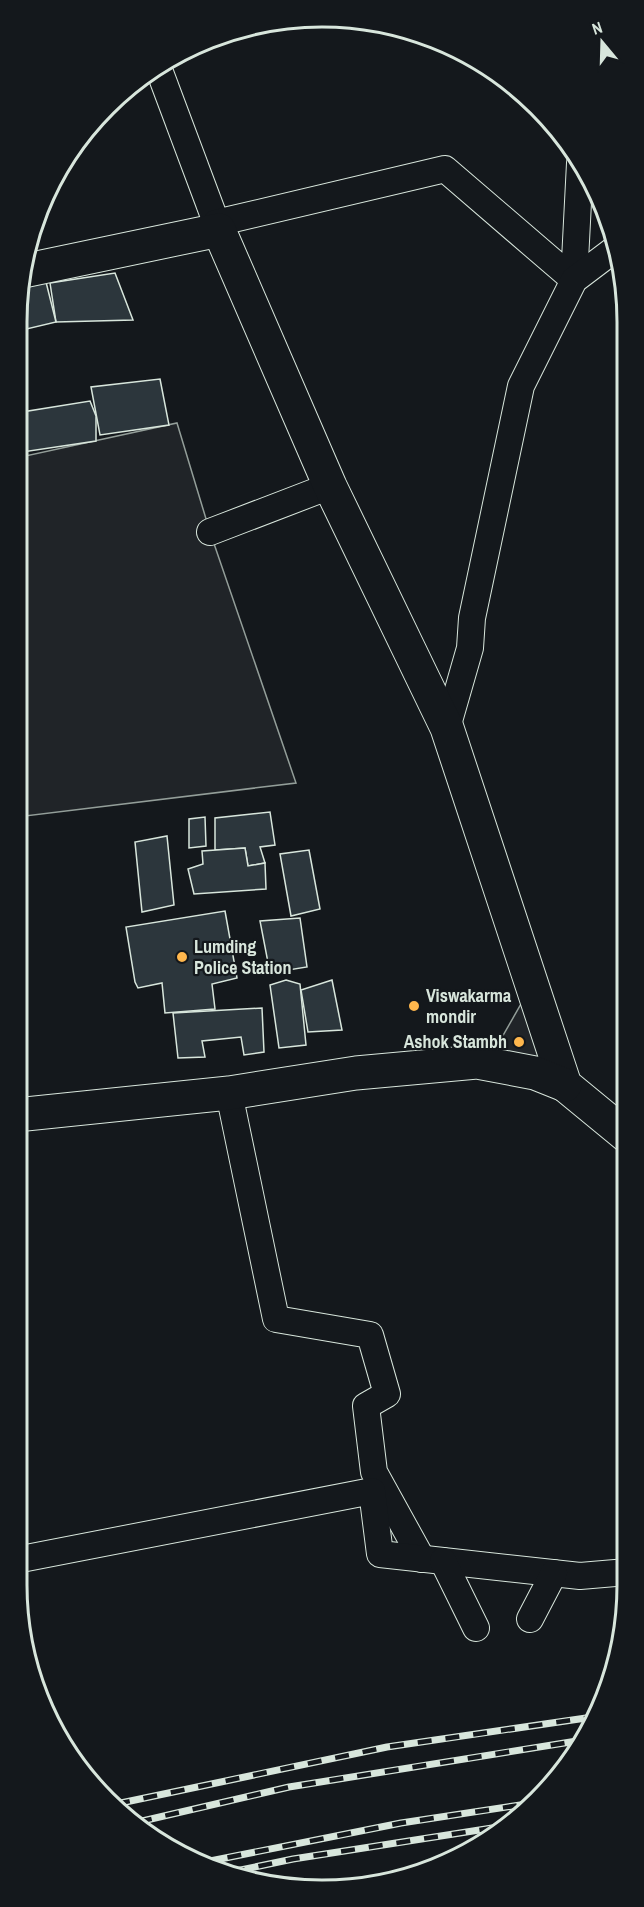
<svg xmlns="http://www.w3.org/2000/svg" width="644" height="1907" viewBox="0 0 644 1907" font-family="'Archivo Narrow',sans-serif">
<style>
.green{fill:#202428;stroke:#939e99;stroke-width:1.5}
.building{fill:#2c363c;stroke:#d8e6dc;stroke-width:1.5}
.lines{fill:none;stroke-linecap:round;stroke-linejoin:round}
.street-casing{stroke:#d8e6dc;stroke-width:28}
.secondary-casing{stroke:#d8e6dc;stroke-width:35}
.street{stroke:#14181c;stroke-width:26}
.secondary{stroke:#14181c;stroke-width:33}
.rail-casing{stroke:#d8e6dc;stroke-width:7}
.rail{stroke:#14181c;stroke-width:4.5;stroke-dasharray:14;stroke-linecap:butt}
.poi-dot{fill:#ffb74d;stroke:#14181c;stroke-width:2}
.labels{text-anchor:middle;stroke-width:4.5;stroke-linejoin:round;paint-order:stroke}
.poi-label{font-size:18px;font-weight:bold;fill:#d8e6dc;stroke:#14181c;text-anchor:start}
.rim{fill:none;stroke:#d8e6dc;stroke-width:3}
</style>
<rect width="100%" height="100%" fill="#14181c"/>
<g class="green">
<polygon points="177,423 210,532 296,783 17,817 16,458"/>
<polygon points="521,1004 546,1064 493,1059 497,1046"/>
</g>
<g class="building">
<polygon points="115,273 133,320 56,322 50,283"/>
<polygon points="46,282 56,322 22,330 22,339 16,340 21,288"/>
<polygon points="160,379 169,425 100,435 91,387"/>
<polygon points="90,401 96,416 96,441 16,453 16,413"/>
<polygon points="270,812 275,845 260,847 265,863 248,866 245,848 215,850 215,818"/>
<polygon points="205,817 206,846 189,848 189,819"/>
<polygon points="167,836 174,905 142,912 135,842"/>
<polygon points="245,848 248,866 265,863 266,889 194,894 188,869 203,864 202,851"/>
<polygon points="309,850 320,909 291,916 280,854"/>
<polygon points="225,911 237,978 212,984 215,1009 165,1013 162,983 138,988 135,982 126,927"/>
<polygon points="300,918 307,967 270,973 260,921"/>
<polygon points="286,980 300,984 306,1045 279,1048 270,985"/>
<polygon points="332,980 342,1030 308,1032 301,990"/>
<polygon points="262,1008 264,1052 244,1055 241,1037 202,1041 205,1057 178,1058 173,1013"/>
</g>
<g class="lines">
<defs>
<g id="street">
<polyline points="158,67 219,230"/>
<polyline points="216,223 445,169 574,280 580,163"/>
<polyline points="210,532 330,486"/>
<polyline points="447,728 470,648 472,618 521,386 574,280 615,249"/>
<polyline points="229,1093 276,1319 370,1335 387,1394 366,1406 374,1472 422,1559"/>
<polyline points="16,1560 372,1491 380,1554 580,1576 627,1572"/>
<polyline points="443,1561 476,1628"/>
<polyline points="530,1619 554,1573"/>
</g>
<g id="secondary">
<polyline points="23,271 219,230 330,486 447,728 565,1085 627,1136"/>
<polyline points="16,1115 229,1093 356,1073 477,1062 535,1073 565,1085"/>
</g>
</defs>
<use href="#street" class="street-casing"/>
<use href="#secondary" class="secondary-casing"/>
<use href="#street" class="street"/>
<use href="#secondary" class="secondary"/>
<defs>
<g id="rail">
<polyline points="116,1804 387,1747 593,1717"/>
<polyline points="138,1822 289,1787 583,1740"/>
<polyline points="200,1863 401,1823 527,1804"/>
<polyline points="231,1872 293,1859 505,1826"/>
</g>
</defs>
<use href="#rail" class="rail-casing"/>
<use href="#rail" class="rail"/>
</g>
<g class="poi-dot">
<circle cx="182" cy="957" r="6"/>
<circle cx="414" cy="1006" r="6"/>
<circle cx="519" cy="1042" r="6"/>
</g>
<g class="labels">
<g class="poi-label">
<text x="194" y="953">Lumding<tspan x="194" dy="21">Police Station</tspan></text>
<text x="426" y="1002">Viswakarma<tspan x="426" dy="21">mondir</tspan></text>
<text x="507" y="1048" text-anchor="end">Ashok Stambh</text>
</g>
</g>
<path d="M0 0H644V1907H0ZM322 27H322A295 295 0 0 1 617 322V1585A295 295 0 0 1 322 1880H322A295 295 0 0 1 27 1585V322A295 295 0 0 1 322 27Z" fill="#14181c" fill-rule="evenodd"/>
<path class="rim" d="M322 27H322A295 295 0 0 1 617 322V1585A295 295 0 0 1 322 1880H322A295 295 0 0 1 27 1585V322A295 295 0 0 1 322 27Z"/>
<g transform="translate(602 42) rotate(341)" stroke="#14181c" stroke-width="4.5" paint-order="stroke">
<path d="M0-4.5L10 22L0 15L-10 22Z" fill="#d8e6dc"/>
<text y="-9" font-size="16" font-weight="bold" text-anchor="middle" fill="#d8e6dc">N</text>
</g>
</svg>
